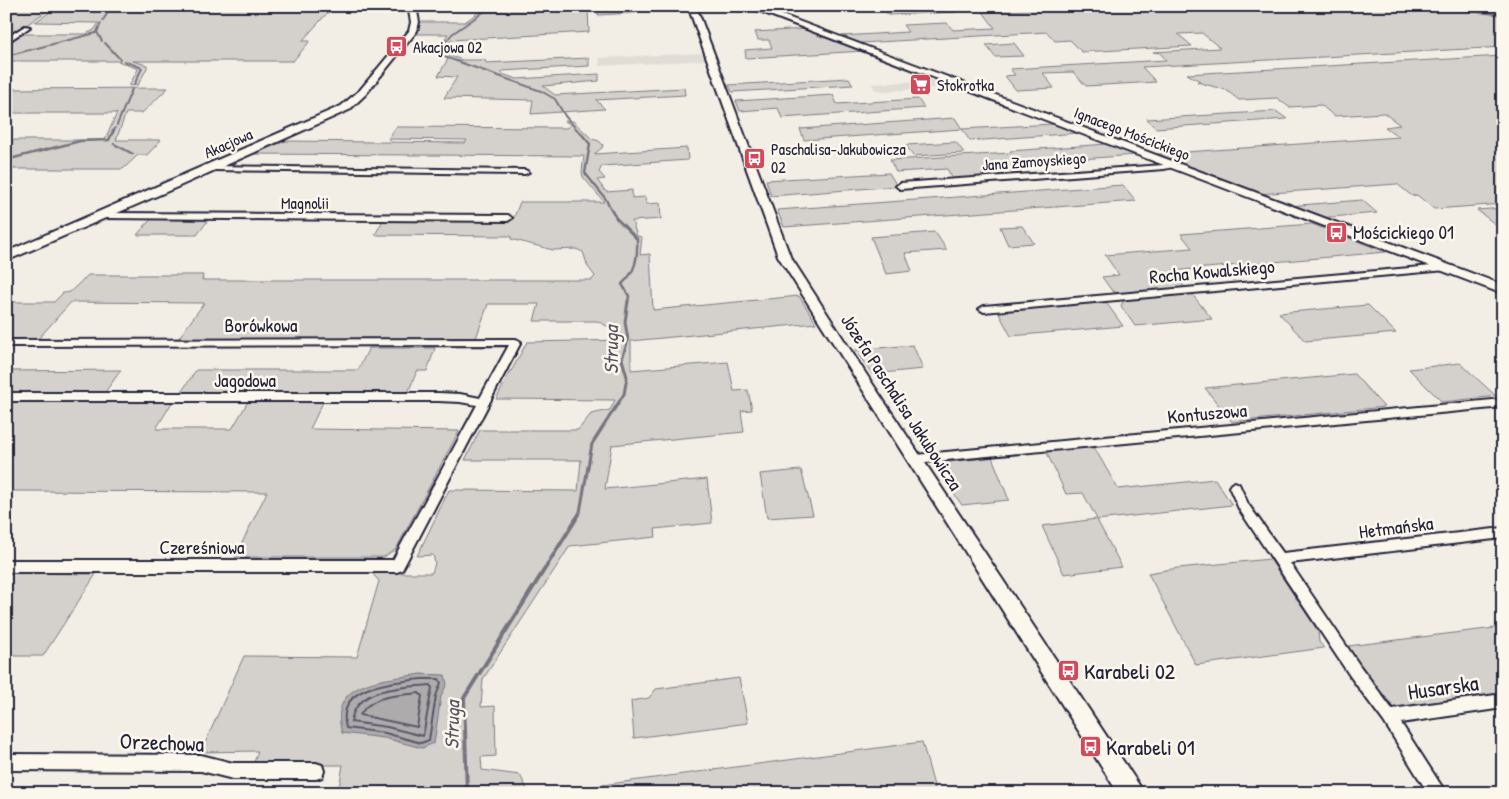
<svg xmlns="http://www.w3.org/2000/svg" width="1509" height="799" viewBox="0 0 1509 799" font-family="'Patrick Hand',sans-serif">
<style>
.built{fill:#e0dcd6}
.green{fill:#d4d1cc;stroke:#7b7a84}
.water{fill:#aeabad;stroke:#76747f}
.lines{fill:none;stroke-linecap:round;stroke-linejoin:round}
.shore{stroke:#5a5969;stroke-width:2}
.stream-far3{stroke:#76747f;stroke-width:2}
.stream-far2{stroke:#76747f;stroke-width:2.5}
.stream-far1{stroke:#76747f;stroke-width:3}
.stream{stroke:#76747f;stroke-width:4}
.minor-casing{stroke:#22223b;stroke-width:4}
.tertiary-casing{stroke:#22223b;stroke-width:4}
.minor{fill:#fbf7ec;fill-rule:evenodd}
.tertiary{fill:#fbf7ec;fill-rule:evenodd}
.labels{text-anchor:middle;stroke-width:5;stroke-linejoin:round;paint-order:stroke}
.far-poi-label{font-size:16px;fill:#22223b;stroke:#fbf7ec;text-anchor:start}
.far-street-label{font-size:16px;fill:#22223b;stroke:#fbf7ec}
.poi-label{font-size:19px;fill:#22223b;stroke:#fbf7ec;text-anchor:start}
.street-label{font-size:19px;fill:#22223b;stroke:#fbf7ec}
.water-label{font-size:20px;font-style:italic;fill:#535263;stroke:#fbf7ec}
.near-poi-label{font-size:22px;fill:#22223b;stroke:#fbf7ec;text-anchor:start}
.near-street-label{font-size:22px;fill:#22223b;stroke:#fbf7ec}
</style>
<rect width="100%" height="100%" fill="#f2eee5"/>
<filter id="ink" filterUnits="userSpaceOnUse"><feTurbulence type="fractalNoise" baseFrequency=".02" numOctaves="2"/><feDisplacementMap in="SourceGraphic" scale="10" xChannelSelector="R" yChannelSelector="G"/><feConvolveMatrix kernelMatrix="1 2 1 2 8 2 1 2 1" color-interpolation-filters="sRGB"/></filter>
<g filter="url(#ink)">
<g class="built">
<polygon points="702,53 708,60 599,66 600,58"/>
<polygon points="938,80 951,85 950,87 888,91 875,90 872,84"/>
</g>
<g class="green">
<polygon points="6,6 54,6 6,39"/>
<polygon points="59,6 349,6 346,10 330,10 302,41 310,41 293,61 133,61 147,65 147,68 138,85 129,86 138,69 118,61 6,61 6,44 23,34 86,34 94,30 99,23 35,22"/>
<polygon points="487,6 493,6 486,12 588,7 589,32 451,40 440,52 462,60 485,60 486,63 589,58 589,66 502,71 502,74 517,79 599,74 599,81 543,86 555,95 684,88 685,95 596,100 605,109 531,114 533,100 444,98 457,77 438,76 448,59 436,53 448,34 416,34 420,22 465,22"/>
<polygon points="635,6 635,13 598,15 598,7"/>
<polygon points="928,6 951,6 955,12 888,15 884,9"/>
<polygon points="1038,6 1503,6 1503,47 1142,67 1156,82 1086,86 1073,72 1043,73 1054,88 1016,90 1005,76 1015,75 1010,69 1166,60 1160,53 1153,52 1220,48 1202,33 1178,34 1192,46 1082,52 1070,40 1055,41 1047,32 861,43 842,36 908,32 903,25 947,23 953,30 995,28 983,12 1040,9"/>
<polygon points="806,29 864,51 746,58 745,50 772,48 769,40 758,40 755,32"/>
<polygon points="1014,43 1024,56 995,57 986,45"/>
<polygon points="1503,56 1503,204 1434,209 1417,195 1412,196 1397,184 1258,194 1158,154 1399,137 1385,127 1400,125 1384,113 1334,116 1321,105 1289,107 1277,98 1239,100 1226,90 1197,82 1200,81 1187,74"/>
<polygon points="849,78 853,85 732,92 729,85"/>
<polygon points="168,88 142,113 126,113 116,140 161,140 147,155 138,155 123,169 6,169 6,140 105,140 117,113 6,113 6,89"/>
<polygon points="833,95 837,104 918,99 924,108 782,118 778,108 740,111 736,101"/>
<polygon points="1276,111 1287,119 1155,128 1147,119"/>
<polygon points="955,118 962,129 1053,124 1078,133 970,141 962,129 804,140 800,129"/>
<polygon points="565,121 573,121 592,139 599,141 603,145 602,148 594,154 687,148 688,160 602,166 599,172 605,179 597,180 606,192 632,190 632,198 645,197 646,204 660,203 661,219 632,221 637,236 642,237 640,255 650,254 653,310 799,296 816,323 631,341 631,370 728,362 734,391 748,390 752,410 741,411 744,432 612,445 605,489 707,479 712,523 655,529 656,537 570,546 483,679 481,707 495,706 496,756 481,757 482,770 520,775 529,793 338,793 343,765 253,765 258,751 201,752 244,656 357,657 379,581 372,573 432,573 435,563 433,555 417,556 449,490 578,491 581,460 465,460 480,430 578,430 591,414 610,410 615,400 496,399 527,342 630,340 617,331 597,321 534,321 539,304 488,304 476,338 178,339 204,303 71,302 38,339 6,339 6,302 54,302 63,293 70,292 88,275 203,275 202,280 592,280 595,276 588,267 583,252 576,249 553,250 511,239 511,236 375,235 383,220 513,220 520,202 604,202 583,177 582,172 584,156 251,154 286,141 465,143 467,140 388,139 396,127 566,128 571,125"/>
<polygon points="956,142 964,153 913,156 906,145"/>
<polygon points="1107,144 1135,155 1013,164 1020,176 954,181 947,169 896,172 890,160 1011,153 1010,151"/>
<polygon points="889,173 897,186 771,196 766,180"/>
<polygon points="1123,185 1136,201 784,227 777,210"/>
<polygon points="1362,200 1377,213 1320,218 1288,206"/>
<polygon points="1503,208 1503,223 1495,224 1477,210"/>
<polygon points="151,219 209,219 197,235 137,235"/>
<polygon points="1312,224 1386,252 1172,271 1186,289 1121,294 1112,291 1102,277 1119,275 1105,255 1192,248 1181,234"/>
<polygon points="1022,226 1034,243 1008,245 1000,227"/>
<polygon points="935,232 947,250 905,253 912,271 886,274 871,237"/>
<polygon points="1192,294 1212,319 1135,326 1121,306 1124,300"/>
<polygon points="1105,301 1123,326 1011,336 997,310"/>
<polygon points="1368,305 1396,333 1305,341 1279,313"/>
<polygon points="913,345 923,369 872,374 855,350"/>
<polygon points="369,348 435,348 427,371 417,371 407,395 180,394 196,370 358,370"/>
<polygon points="1460,363 1496,396 1442,402 1409,369"/>
<polygon points="121,370 103,395 6,394 6,371"/>
<polygon points="1354,374 1384,407 1232,422 1205,388"/>
<polygon points="6,399 174,399 156,429 232,429 249,400 324,400 310,429 459,431 396,549 384,557 235,557 267,492 6,491"/>
<polygon points="1094,447 1118,489 1215,479 1232,505 1097,520 1122,567 1064,574 1042,526 1097,519 1083,493 1066,494 1046,451"/>
<polygon points="992,457 1009,500 962,505 932,464"/>
<polygon points="801,470 813,515 767,518 760,474"/>
<polygon points="1270,559 1318,631 1319,642 1324,648 1196,665 1148,573 1178,568"/>
<polygon points="6,573 96,574 43,656 6,656"/>
<polygon points="1503,627 1503,693 1399,708 1383,698 1348,646"/>
<polygon points="739,678 748,723 634,738 631,701 649,698 656,689"/>
<polygon points="922,742 936,793 542,793"/>
</g>
<path class="water" d="M 421,674 L 445,675 L 447,684 L 441,696 L 434,743 L 422,748 L 384,738 L 342,733 C 327,680 385,680 421,674 Z"/>
<g class="lines">
<g class="shore">
<path d="M 421,679 L 439,679 L 441,683 L 436,696 L 429,740 L 421,743 L 385,733 L 346,728 C 335,684 392,683 421,679 Z"/>
<path d="M 430,685 L 432,688 L 423,736 L 387,727 L 351,722 C 356,686 402,688 430,685 Z"/>
<path d="M 419,693 L 422,696 L 417,727 L 360,715 C 372,694 398,696 419,693 Z"/>
</g>
<g class="stream-far3">
<polyline points="492,6 452,34 438,52 445,57 541,91 555,99 565,116 580,133"/>
<polyline points="1429,6 1503,15"/>
<polyline points="109,11 111,6"/>
<polyline points="103,20 107,14"/>
<polyline points="101,23 97,32 102,41"/>
<polyline points="105,43 120,59"/>
<polyline points="6,56 96,33"/>
<polyline points="124,61 142,68 134,85"/>
<polyline points="117,125 132,89"/>
<polyline points="113,133 115,128"/>
</g>
<g class="stream-far2">
<path d="M 579,131 L 590,144 L 585,173 L 605,198 L 616,218 L 637,239 C 638,257 636,272 622,284 L 629,296 L 628,302"/>
<polyline points="114,144 133,154"/>
<polyline points="6,160 80,141 109,140 113,131"/>
</g>
<polyline class="stream-far1" points="575,520 580,512 592,444 624,394 627,377 622,359 628,340 625,322 628,301"/>
<polyline class="stream" points="467,793 464,698 576,519"/>
<defs>
<g id="minor">
<polygon points="25,26 30,27 6,43 6,38"/>
<polygon points="1170,163 1173,163 1173,167 1164,169 900,189 896,186 900,183 1163,165"/>
<polygon points="210,166 525,170 529,172 525,174 213,170 209,168"/>
<polygon points="102,213 508,215 512,218 508,221 99,218 99,214"/>
<polygon points="1443,265 1446,266 1446,270 984,312 979,309 984,306"/>
<polygon points="516,339 521,342 402,570 397,572 6,572 6,560 393,560 477,405 460,402 438,401 6,401 6,393 438,393 460,394 480,398 509,345 6,346 6,340"/>
<polygon points="1503,399 1503,407 915,463 911,462 909,459 911,456 915,455"/>
<polygon points="1235,482 1239,484 1248,504 1283,553 1503,528 1503,538 1290,563 1360,666 1392,709 1503,694 1503,708 1401,723 1446,793 1428,793 1384,722 1350,676 1239,509 1229,487 1231,484"/>
<polygon points="6,754 201,755 233,763 316,763 322,765 324,771 322,777 316,779 233,779 201,771 6,770"/>
</g>
<g id="tertiary">
<polygon points="408,6 416,6 419,22 417,31 366,94 349,110 175,188 6,261 6,252 341,106 360,90 409,31 411,22"/>
<polygon points="688,6 696,6 790,256 866,374 1139,785 1142,793 1118,793 778,256"/>
<polygon points="746,6 758,6 1503,285 1503,294"/>
</g>
</defs>
<use href="#minor" class="minor-casing"/>
<use href="#tertiary" class="tertiary-casing"/>
<use href="#minor" class="minor"/>
<use href="#tertiary" class="tertiary"/>
</g>
</g>
<defs>
<symbol id="bus-square" viewBox="-11 -11 22 22"><rect x="-9" y="-9" width="18" height="18" rx="4" fill="#d1495b" stroke="#fbf7ec"/><path d="M-5-6H5V4H4V6H2V4H-2V6H-4V4H-5ZM-3.5-4V0h7V-4ZM-3.5 1.2v1.5H-2V1.2ZM2 1.2v1.5H3.5V1.2Z" fill="#fff"/></symbol>
<symbol id="supermarket-square" viewBox="-11 -11 22 22"><rect x="-9" y="-9" width="18" height="18" rx="4" fill="#d1495b" stroke="#fbf7ec"/><path d="M-6-5.5h2.5l.6 2H6L4.5 2H-2.5L-4.4-4H-6ZM-1.5 3.2a1.3 1.3 0 1 0 .1 0ZM3 3.2a1.3 1.3 0 1 0 .1 0Z" fill="#fff"/></symbol>
</defs>
<g fill-rule="evenodd">
<use href="#bus-square" x="384" y="34" width="25" height="25"/>
<use href="#supermarket-square" x="908" y="72" width="25" height="25"/>
<use href="#bus-square" x="742" y="146" width="25" height="25"/>
<use href="#bus-square" x="1324" y="220" width="25" height="25"/>
<use href="#bus-square" x="1056" y="658" width="25" height="25"/>
<use href="#bus-square" x="1078" y="734" width="25" height="25"/>
</g>
<g class="labels">
<g class="far-poi-label">
<text x="413" y="53">Akacjowa 02</text>
<text x="937" y="91">Stokrotka</text>
<text x="771" y="155">Paschalisa-Jakubowicza<tspan x="771" dy="18">02</tspan></text>
</g>
<g class="far-street-label">
<text transform="translate(1132 133) rotate(21)" y="6">Ignacego Mościckiego</text>
<text transform="translate(228 143) rotate(-24)" y="6">Akacjowa</text>
<text transform="translate(1034 161) rotate(-4)" y="6">Jana Zamoyskiego</text>
<text x="305" y="209">Magnolii</text>
</g>
<g class="poi-label">
<text x="1353" y="239">Mościckiego 01</text>
</g>
<g class="street-label">
<text transform="translate(1212 271) rotate(-5)" y="7">Rocha Kowalskiego</text>
<text x="261" y="332">Borówkowa</text>
<text x="245" y="387">Jagodowa</text>
<text transform="translate(902 402) rotate(57)" y="7">Józefa Paschalisa Jakubowicza</text>
<text transform="translate(1207 413) rotate(-5)" y="7">Kontuszowa</text>
<text transform="translate(1396 527) rotate(-7)" y="7">Hetmańska</text>
<text x="202" y="554">Czereśniowa</text>
</g>
<g class="water-label">
<text transform="translate(611 350) rotate(-90)" y="7">Struga</text>
<text transform="translate(452 725) rotate(-89)" y="7">Struga</text>
</g>
<g class="near-poi-label">
<text x="1084" y="679">Karabeli 02</text>
<text x="1106" y="755">Karabeli 01</text>
</g>
<g class="near-street-label">
<text transform="translate(1443 687) rotate(-8)" y="8">Husarska</text>
<text transform="translate(162 742) rotate(2)" y="8">Orzechowa</text>
</g>
</g>
<rect width="1509" height="799" fill="none" stroke="#fbf7ec" stroke-width="25"/>
<rect x="12" y="12" width="1484" height="774" fill="none" stroke="#22223b" stroke-width="2" filter="url(#ink)"/>
</svg>
